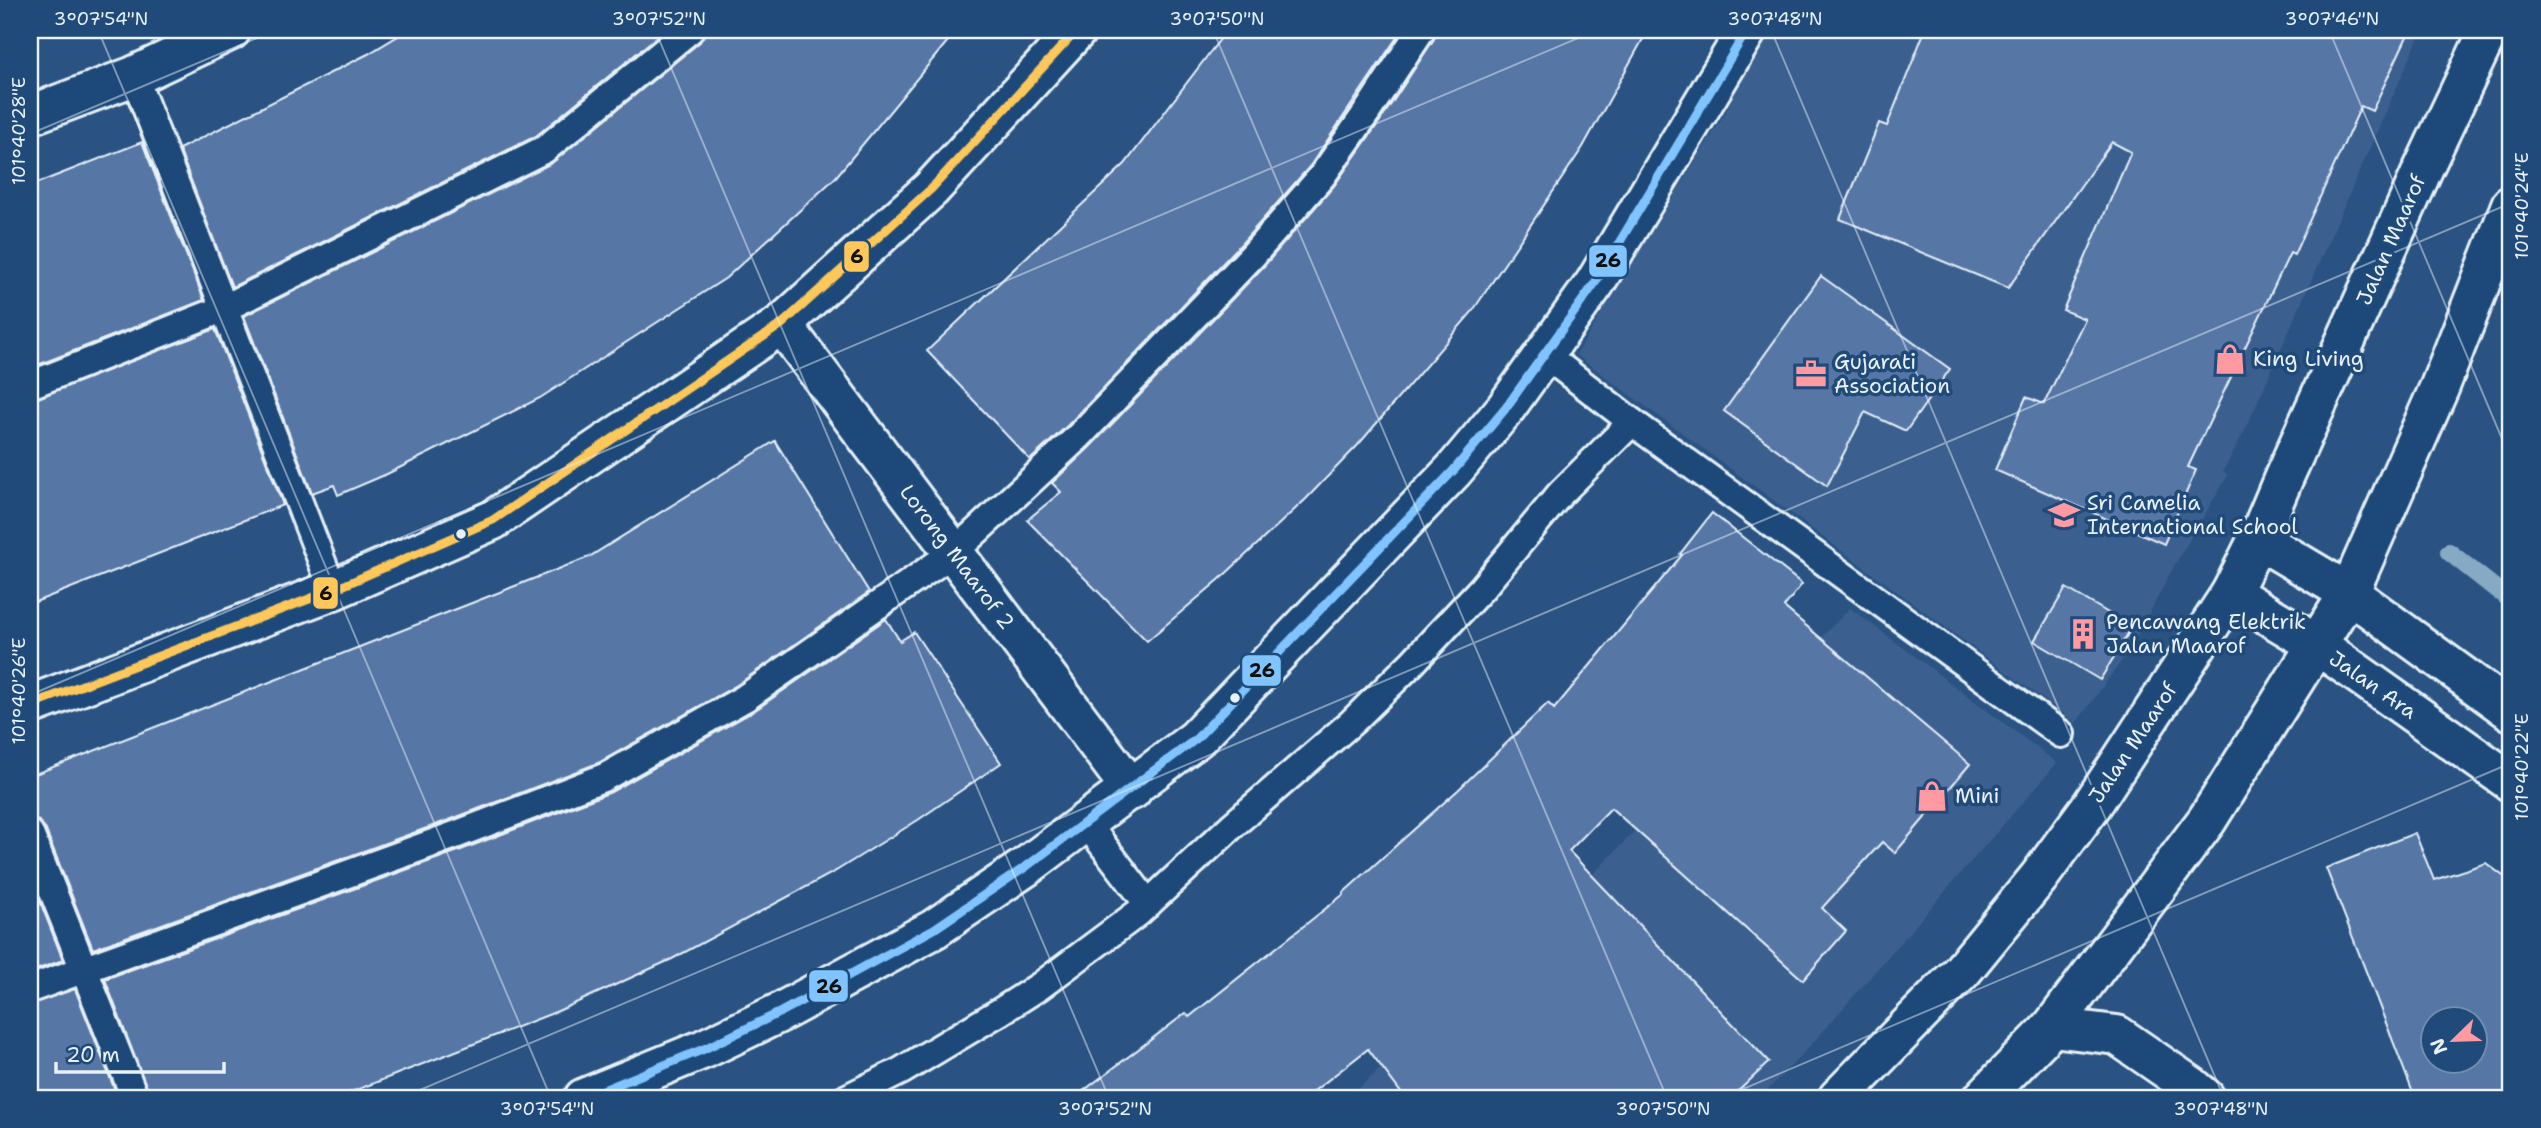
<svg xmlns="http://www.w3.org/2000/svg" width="2541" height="1128" viewBox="0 0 2541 1128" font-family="'Shantell Sans',sans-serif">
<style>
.built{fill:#3b6190}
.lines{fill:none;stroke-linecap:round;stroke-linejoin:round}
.stream{stroke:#86aac3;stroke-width:18}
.building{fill:#5676a6;stroke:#e8f1f8;stroke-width:2;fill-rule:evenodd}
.lane-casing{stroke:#e8f1f8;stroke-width:32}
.street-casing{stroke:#e8f1f8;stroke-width:44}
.secondary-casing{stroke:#e8f1f8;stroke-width:44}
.lane{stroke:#1f4a7a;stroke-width:26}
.street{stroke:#1f4a7a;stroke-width:38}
.secondary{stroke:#1f4a7a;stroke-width:38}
.bus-1-casing{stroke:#1f4a7a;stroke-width:14}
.bus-2-casing{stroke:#1f4a7a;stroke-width:14}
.bus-1{stroke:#80c4ff;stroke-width:9}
.bus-2{stroke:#fdc75a;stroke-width:9}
.ticks{fill:none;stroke:#e8f1f8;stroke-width:2;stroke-opacity:0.45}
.bus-dot{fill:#e8f1f8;stroke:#1f4a7a;stroke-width:2.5}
.labels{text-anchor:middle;stroke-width:7;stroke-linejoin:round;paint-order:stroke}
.street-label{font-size:21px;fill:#e8f1f8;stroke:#1f4a7a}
.poi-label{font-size:21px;fill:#e8f1f8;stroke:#1f4a7a;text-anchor:start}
.line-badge{stroke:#1f4a7a;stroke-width:2.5}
.pale-badge-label{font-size:19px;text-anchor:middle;font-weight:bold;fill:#111}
.neatline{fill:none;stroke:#e8f1f8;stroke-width:2.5}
.ticks-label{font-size:18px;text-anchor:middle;fill:#e8f1f8}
</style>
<rect width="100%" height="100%" fill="#2a5383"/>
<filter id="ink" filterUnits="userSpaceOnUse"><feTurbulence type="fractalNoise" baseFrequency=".0143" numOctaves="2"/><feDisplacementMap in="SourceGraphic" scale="14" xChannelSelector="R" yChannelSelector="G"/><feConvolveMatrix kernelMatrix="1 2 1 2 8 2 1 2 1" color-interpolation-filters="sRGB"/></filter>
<g filter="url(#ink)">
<g class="built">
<polygon points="1768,30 2422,30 2244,432 2223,471 2228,475 2174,566 2131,648 2076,723 1576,355 1724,115"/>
<polygon points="1850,608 2057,763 1810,1046 1760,1098 1348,1098 1580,888"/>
</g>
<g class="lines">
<polyline class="stream" points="2449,552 2511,601"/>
</g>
<g class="building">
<polygon points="408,30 665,30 536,136 232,287 179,149 368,54"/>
<polygon points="705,30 957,30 835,178 726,278 540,398 387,474 338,495 334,485 312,493 244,316 552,163 700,42"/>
<polygon points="1227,30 1402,30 1310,166 1241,244 1068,425 1030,460 927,351 1125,164"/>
<polygon points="1437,30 1648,30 1583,147 1472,312 1358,445 1306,499 1220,579 1147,641 1027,520 1061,492 1052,483 1090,447 1264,266 1334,186 1380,121 1434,39"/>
<polygon points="1925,30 2410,30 2372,111 2361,106 2294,255 2290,253 2188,467 2196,470 2164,544 1995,470 2026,397 2044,404 2085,319 2063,310 2131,152 2112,142 2008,288 1840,219 1879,123 1887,126"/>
<polygon points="142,142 204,300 30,368 30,186"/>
<polygon points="1821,276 1950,369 1906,431 1865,412 1827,486 1724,411"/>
<polygon points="215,329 283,505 30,604 30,400"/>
<polygon points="775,441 869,592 737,685 598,763 449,820 93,949 45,828 39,821 30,819 30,776 589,557"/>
<polygon points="1712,513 1802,584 1784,607 1970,764 1895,853 1882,842 1822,908 1846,931 1803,980 1611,808 1569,851 1769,1062 1731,1098 1405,1098 1368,1049 1305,1098 1074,1098 1186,1013 1189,1017 1344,894 1343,893 1458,790 1548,703 1554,709 1682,555 1680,554"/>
<polygon points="2066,588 2132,627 2100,680 2034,641"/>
<polygon points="886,619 900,641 914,632 1001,763 918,820 836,871 672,959 558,1011 336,1098 150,1098 105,979 461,850 611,792 754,711"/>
<path d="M 2415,833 L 2434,880 L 2486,863 L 2511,882 L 2511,1098 L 2415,1098 L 2326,868 ZM 2432,1019 L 2474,1019 L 2474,1061 L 2432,1061 Z"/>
<polygon points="30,876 63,960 30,972"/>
<polygon points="75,989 118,1098 30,1098 30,1004"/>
</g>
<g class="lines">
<defs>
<g id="lane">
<polyline points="134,76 333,590"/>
<polyline points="1544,354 1632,422 2061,734"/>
<polyline points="30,385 223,309 545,149 690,30"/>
<polyline points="1086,823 1148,904"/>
<polyline points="30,834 135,1098"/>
<polyline points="30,989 455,835 605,777 745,698 954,552 1079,436 1253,255 1322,176 1367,112 1421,30"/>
<polyline points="847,1098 901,1071 1001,1011 1040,986 1138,913 1234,824 1352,722 1412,663 1482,588 1560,494 1632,422"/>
</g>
<g id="street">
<polyline points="30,115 134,76 231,30"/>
<polyline points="782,324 1132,790"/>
<polyline points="30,705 333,590 493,520 782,324 931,189 1077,30"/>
<polyline points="2052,1027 2117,1035 2191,1086 2205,1098"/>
<polyline points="584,1098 704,1049 781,1012 934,929 1027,866 1196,739 1454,470 1505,409 1595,283 1747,30"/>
</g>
<g id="secondary">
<polyline points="2258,539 2349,593 2511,711"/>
<polyline points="2231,593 2316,644 2511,782"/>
<polyline points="1838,1098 1962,971 2039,877 2092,805 2231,593 2258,539 2284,477 2424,167 2489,30"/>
<polyline points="1983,1098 2052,1027 2207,820 2349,593 2440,386 2511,205"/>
</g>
</defs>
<use href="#lane" class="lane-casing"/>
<use href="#street" class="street-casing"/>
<use href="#secondary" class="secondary-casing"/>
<use href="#lane" class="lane"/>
<use href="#street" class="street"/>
<use href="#secondary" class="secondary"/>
<defs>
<polyline id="bus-1" points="584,1098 704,1049 781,1012 934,929 1027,866 1196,739 1454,470 1505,409 1595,283 1747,30"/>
<polyline id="bus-2" points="30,705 333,590 493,520 782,324 931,189 1077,30"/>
</defs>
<use href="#bus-1" class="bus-1-casing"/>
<use href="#bus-2" class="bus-2-casing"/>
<use href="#bus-1" class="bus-1"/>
<use href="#bus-2" class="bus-2"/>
</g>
</g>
<path class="ticks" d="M 98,30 L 551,1098M 655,30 L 1109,1098M 1213,30 L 1667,1098M 1771,30 L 2224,1098M 2329,30 L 2511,460M 30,134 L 276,30M 30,695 L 1597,30M 401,1098 L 2511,203M 1722,1098 L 2511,763"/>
<defs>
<symbol id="shop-bare" viewBox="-9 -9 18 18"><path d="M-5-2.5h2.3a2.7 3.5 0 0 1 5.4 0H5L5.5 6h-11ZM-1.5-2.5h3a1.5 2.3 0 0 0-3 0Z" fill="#ff9aa2" stroke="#1f4a7a" stroke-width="2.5" paint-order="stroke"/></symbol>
<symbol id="office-bare" viewBox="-9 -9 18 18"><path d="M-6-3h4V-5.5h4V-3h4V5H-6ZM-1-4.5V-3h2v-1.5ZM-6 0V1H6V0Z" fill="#ff9aa2" stroke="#1f4a7a" stroke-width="2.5" paint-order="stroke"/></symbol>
<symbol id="school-bare" viewBox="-9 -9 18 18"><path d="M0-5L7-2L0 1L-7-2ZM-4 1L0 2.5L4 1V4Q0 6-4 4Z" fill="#ff9aa2" stroke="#1f4a7a" stroke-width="2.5" paint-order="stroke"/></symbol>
<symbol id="building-bare" viewBox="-9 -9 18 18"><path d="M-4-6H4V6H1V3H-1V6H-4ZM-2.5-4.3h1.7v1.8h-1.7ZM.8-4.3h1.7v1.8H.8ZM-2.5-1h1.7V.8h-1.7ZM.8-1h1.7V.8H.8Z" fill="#ff9aa2" stroke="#1f4a7a" stroke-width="2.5" paint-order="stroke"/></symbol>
</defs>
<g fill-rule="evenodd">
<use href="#shop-bare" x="2208" y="337" width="44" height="44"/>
<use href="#office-bare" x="1789" y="352" width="44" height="44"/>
<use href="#school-bare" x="2042" y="493" width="44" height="44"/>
<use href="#building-bare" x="2061" y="612" width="44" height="44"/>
<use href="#shop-bare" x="1910" y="774" width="44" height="44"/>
</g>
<g class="bus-dot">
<circle cx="461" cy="534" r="6"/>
<circle cx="1235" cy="698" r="6"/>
</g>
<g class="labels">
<g class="street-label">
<text transform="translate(2391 240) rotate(-66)" y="7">Jalan Maarof</text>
<text transform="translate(957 557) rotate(53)" y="7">Lorong Maarof 2</text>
<text transform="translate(2373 685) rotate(35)" y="7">Jalan Ara</text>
<text transform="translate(2133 743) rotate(-56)" y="7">Jalan Maarof</text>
</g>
<g class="poi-label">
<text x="2253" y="366">King Living</text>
<text x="1834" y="369">Gujarati<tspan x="1834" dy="24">Association</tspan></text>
<text x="2087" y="510">Sri Camelia<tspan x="2087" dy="24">International School</tspan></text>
<text x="2106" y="629">Pencawang Elektrik<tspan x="2106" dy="24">Jalan Maarof</tspan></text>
<text x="1955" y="803">Mini</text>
</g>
</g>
<g class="line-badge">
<rect x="843" y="240" width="27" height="33" rx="7" fill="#fdc75a"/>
<rect x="1588" y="244" width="40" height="34" rx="7" fill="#80c4ff"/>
<rect x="312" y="576" width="27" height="34" rx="7" fill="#fdc75a"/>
<rect x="1241" y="654" width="41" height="33" rx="7" fill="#80c4ff"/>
<rect x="808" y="969" width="41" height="34" rx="7" fill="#80c4ff"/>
</g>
<g class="pale-badge-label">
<text x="857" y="263">6</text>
<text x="1608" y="267">26</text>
<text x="326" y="600">6</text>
<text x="1262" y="677">26</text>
<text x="829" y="993">26</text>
</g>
<rect width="2541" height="1128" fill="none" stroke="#1f4a7a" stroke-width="77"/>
<g transform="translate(2454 1040) rotate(247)"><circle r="33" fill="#1f4a7a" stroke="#6f8dac" stroke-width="2"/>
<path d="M0-5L12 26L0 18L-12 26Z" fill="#ff9aa2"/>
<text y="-10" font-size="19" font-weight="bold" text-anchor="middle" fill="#e8f1f8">N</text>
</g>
<path d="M56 1062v10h168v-10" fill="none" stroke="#e8f1f8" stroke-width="3.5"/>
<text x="66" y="1062" font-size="21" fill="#e8f1f8" stroke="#1f4a7a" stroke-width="5" paint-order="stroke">20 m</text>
<rect x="38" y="38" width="2464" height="1052" class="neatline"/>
<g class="ticks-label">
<text x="101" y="25">3°07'54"N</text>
<text x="659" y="25">3°07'52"N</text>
<text x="1217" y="25">3°07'50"N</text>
<text x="1775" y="25">3°07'48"N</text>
<text x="2332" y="25">3°07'46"N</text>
<text transform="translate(19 131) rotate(-90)" y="6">101°40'28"E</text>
<text transform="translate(2522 206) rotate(-90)" y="6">101°40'24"E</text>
<text transform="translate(19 691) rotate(-90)" y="6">101°40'26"E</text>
<text transform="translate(2522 767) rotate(-90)" y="6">101°40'22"E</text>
<text x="547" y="1115">3°07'54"N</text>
<text x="1105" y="1115">3°07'52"N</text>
<text x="1663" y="1115">3°07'50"N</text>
<text x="2221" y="1115">3°07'48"N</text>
</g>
</svg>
